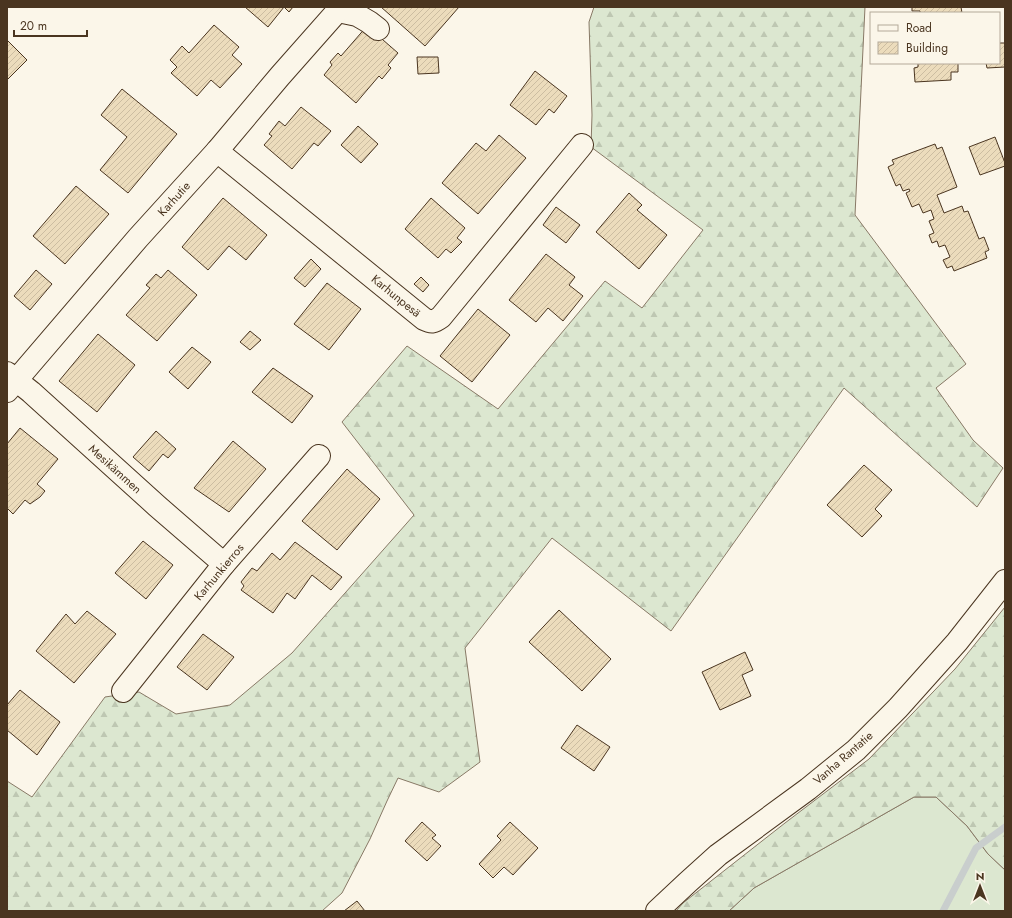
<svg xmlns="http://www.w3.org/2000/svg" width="1012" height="918" viewBox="0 0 1012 918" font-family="Jost,sans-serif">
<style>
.grass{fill:#dce7d0;stroke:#887966}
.forest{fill:url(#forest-firs);stroke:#887966}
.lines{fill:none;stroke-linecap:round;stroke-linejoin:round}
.stream{stroke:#c9cecd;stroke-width:7}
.building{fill:url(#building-hatch);stroke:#4a3520}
.minor-casing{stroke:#4a3520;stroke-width:24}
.major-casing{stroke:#4a3520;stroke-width:24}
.minor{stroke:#fbf6e9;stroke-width:22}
.major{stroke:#fbf6e9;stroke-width:22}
.labels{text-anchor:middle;stroke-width:3;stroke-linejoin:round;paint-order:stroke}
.street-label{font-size:12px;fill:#4a3520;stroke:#fbf6e9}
</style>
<defs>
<pattern id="forest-firs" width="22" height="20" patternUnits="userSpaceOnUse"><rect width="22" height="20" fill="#dce7d0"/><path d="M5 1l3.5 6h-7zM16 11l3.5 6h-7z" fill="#bec7b2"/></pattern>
<pattern id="building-hatch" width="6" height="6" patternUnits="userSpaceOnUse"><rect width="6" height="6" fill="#ecdcbc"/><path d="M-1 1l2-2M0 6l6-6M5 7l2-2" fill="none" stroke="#ccbda1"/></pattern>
</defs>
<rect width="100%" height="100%" fill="#fbf6e9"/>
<polygon class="grass" points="914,797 936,797 967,826 988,854 1005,870 1005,911 729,911 754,888"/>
<g class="forest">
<polygon points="594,7 865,7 855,215 966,364 936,388 973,440 1003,468 977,507 844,388 671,631 552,538 465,648 480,762 439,792 398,778 387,801 370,839 342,893 322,911 7,911 7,781 32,797 105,697 139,692 176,714 230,705 292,653 414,515 342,422 407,346 498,409 605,281 642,308 703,230 591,147 592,115 589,22"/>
<polygon points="1005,607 1005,870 988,854 967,826 936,797 914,797 754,888 729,911 676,911 683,903 785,823 869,759 955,669"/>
</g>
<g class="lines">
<polyline class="stream" points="943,911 976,848 1005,827"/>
</g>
<g class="building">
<polygon points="245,7 293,7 289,12 284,7 268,27"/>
<polygon points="381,7 459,7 425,46"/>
<polygon points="912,7 961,7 962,13 920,13 920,11 912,11"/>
<polygon points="214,25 239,47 232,55 242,64 220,88 211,80 197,96 171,73 177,67 170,60 182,46 189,53"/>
<polygon points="367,26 398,53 388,65 391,68 382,79 379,76 356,103 324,75 332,65 330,62 338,53 341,56"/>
<polygon points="7,40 27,60 7,80"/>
<polygon points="999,43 1005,43 1005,67 987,68 986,63 999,63"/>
<polygon points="417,57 438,57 439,73 418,74"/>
<polygon points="918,63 958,63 958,72 951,72 951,80 915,82 914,68 918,67"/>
<polygon points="535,71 567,96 554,113 549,109 536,125 510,105"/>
<polygon points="122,89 177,134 128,193 100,170 127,137 101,115"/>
<polygon points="301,107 331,131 318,146 314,143 292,169 264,145 272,136 269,134 279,121 285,126"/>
<polygon points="358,126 378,144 361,163 341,145"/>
<polygon points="499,135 526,158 478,214 442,183 476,143 486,151"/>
<polygon points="995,137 1005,163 1005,166 980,175 969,147"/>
<polygon points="935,144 937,149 942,147 957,187 937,195 944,213 962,206 964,212 968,211 979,239 984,237 989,250 985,252 987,258 954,271 952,266 947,268 943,260 950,257 945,245 939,247 937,241 932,243 929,235 934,233 929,221 934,219 931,210 923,213 919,204 912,207 906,193 910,191 909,189 903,191 900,184 896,186 888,167 894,164 892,160"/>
<polygon points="76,186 109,214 65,264 33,236"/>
<polygon points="629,193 642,205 637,210 667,235 639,269 596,232"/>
<polygon points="223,198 267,235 246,260 229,246 208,270 182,247"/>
<polygon points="431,198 465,228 457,238 462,242 451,253 446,249 438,258 405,229"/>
<polygon points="556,207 580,225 566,243 543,225"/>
<polygon points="546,254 575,277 569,285 583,296 563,321 548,308 536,322 509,300"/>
<polygon points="311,259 321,269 305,287 294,278"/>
<polygon points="36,270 52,284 30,310 14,296"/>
<polygon points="168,270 197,295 157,341 126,315 150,288 146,285 156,274 161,278"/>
<polygon points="421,277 429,285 423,292 414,284"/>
<polygon points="327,283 361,309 329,350 294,324"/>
<polygon points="478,309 510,335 472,382 440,356"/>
<polygon points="250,331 261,340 250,350 240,342"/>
<polygon points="98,334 135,365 97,412 59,381"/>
<polygon points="192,347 211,362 188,389 169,372"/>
<polygon points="273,368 313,396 292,423 252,392"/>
<polygon points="20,428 58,459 37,484 45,491 40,497 30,504 25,500 13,514 7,508 7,444"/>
<polygon points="156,431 176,449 168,458 163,454 149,471 133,457"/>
<polygon points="233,441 266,469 229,512 194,488"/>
<polygon points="864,465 892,490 875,509 882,516 862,537 827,505"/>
<polygon points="347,469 380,499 337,550 302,521"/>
<polygon points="143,541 173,565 146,599 115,573"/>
<polygon points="295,542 342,577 331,590 312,575 295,599 287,593 273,613 241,590 244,586 241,582 252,568 257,571 272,553 280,560"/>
<polygon points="559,610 611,659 582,691 529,642"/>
<polygon points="87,611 116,634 74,683 36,651 66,614 75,624"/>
<polygon points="203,634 234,657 207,690 177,667"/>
<polygon points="745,652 753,670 742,675 751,696 720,710 702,672"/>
<polygon points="20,690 60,722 37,755 7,730 7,705"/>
<polygon points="577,725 610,747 594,771 561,748"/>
<polygon points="422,822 436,835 432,838 441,846 427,861 405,841"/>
<polygon points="510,822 538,848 513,875 504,867 493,878 479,864 501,840 497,836"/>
<polygon points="357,901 365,911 344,911"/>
</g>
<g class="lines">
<defs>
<g id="minor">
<polyline points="338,11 357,15 369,22 378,29"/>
<path d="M 217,151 L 424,319 C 432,323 434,322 441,317 L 582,145"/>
<polyline points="7,373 31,392 157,506 224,564"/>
<polyline points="7,391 138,238 217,151 280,76 341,7"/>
<polyline points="123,691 224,564 319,456"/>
</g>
<polyline id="major" points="657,911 688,882 718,855 808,789 856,750 898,708 957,642 1005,581"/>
</defs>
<use href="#minor" class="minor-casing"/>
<use href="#major" class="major-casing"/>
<use href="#minor" class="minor"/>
<use href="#major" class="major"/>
</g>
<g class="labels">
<g class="street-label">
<text transform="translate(174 199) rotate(-48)" y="4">Karhutie</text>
<text transform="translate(396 296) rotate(39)" y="4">Karhunpesä</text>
<text transform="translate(115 469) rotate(42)" y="4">Mesikämmen</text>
<text transform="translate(219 572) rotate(-50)" y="4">Karhunkierros</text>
<text transform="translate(843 758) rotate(-41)" y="4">Vanha Rantatie</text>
</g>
</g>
<rect width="1012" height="918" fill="none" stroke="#4a3520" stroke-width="16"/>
<rect x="870" y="12" width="130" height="52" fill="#fbf6e9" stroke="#b4a999"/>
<rect x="878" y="25" width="20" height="6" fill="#fbf6e9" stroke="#b4a999"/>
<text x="906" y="32" font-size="12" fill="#4a3520">Road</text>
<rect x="878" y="42" width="20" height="12" fill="url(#building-hatch)" stroke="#b4a999"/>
<text x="906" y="52" font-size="12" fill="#4a3520">Building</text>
<g transform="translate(980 886)" stroke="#fbf6e9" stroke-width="3" paint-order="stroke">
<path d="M0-3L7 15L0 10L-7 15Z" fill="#4a3520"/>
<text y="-6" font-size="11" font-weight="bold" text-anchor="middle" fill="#4a3520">N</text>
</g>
<path d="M14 30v6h73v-6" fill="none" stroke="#4a3520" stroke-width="2"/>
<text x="20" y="30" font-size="12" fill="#4a3520" stroke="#fbf6e9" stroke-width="3" paint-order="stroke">20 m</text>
</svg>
